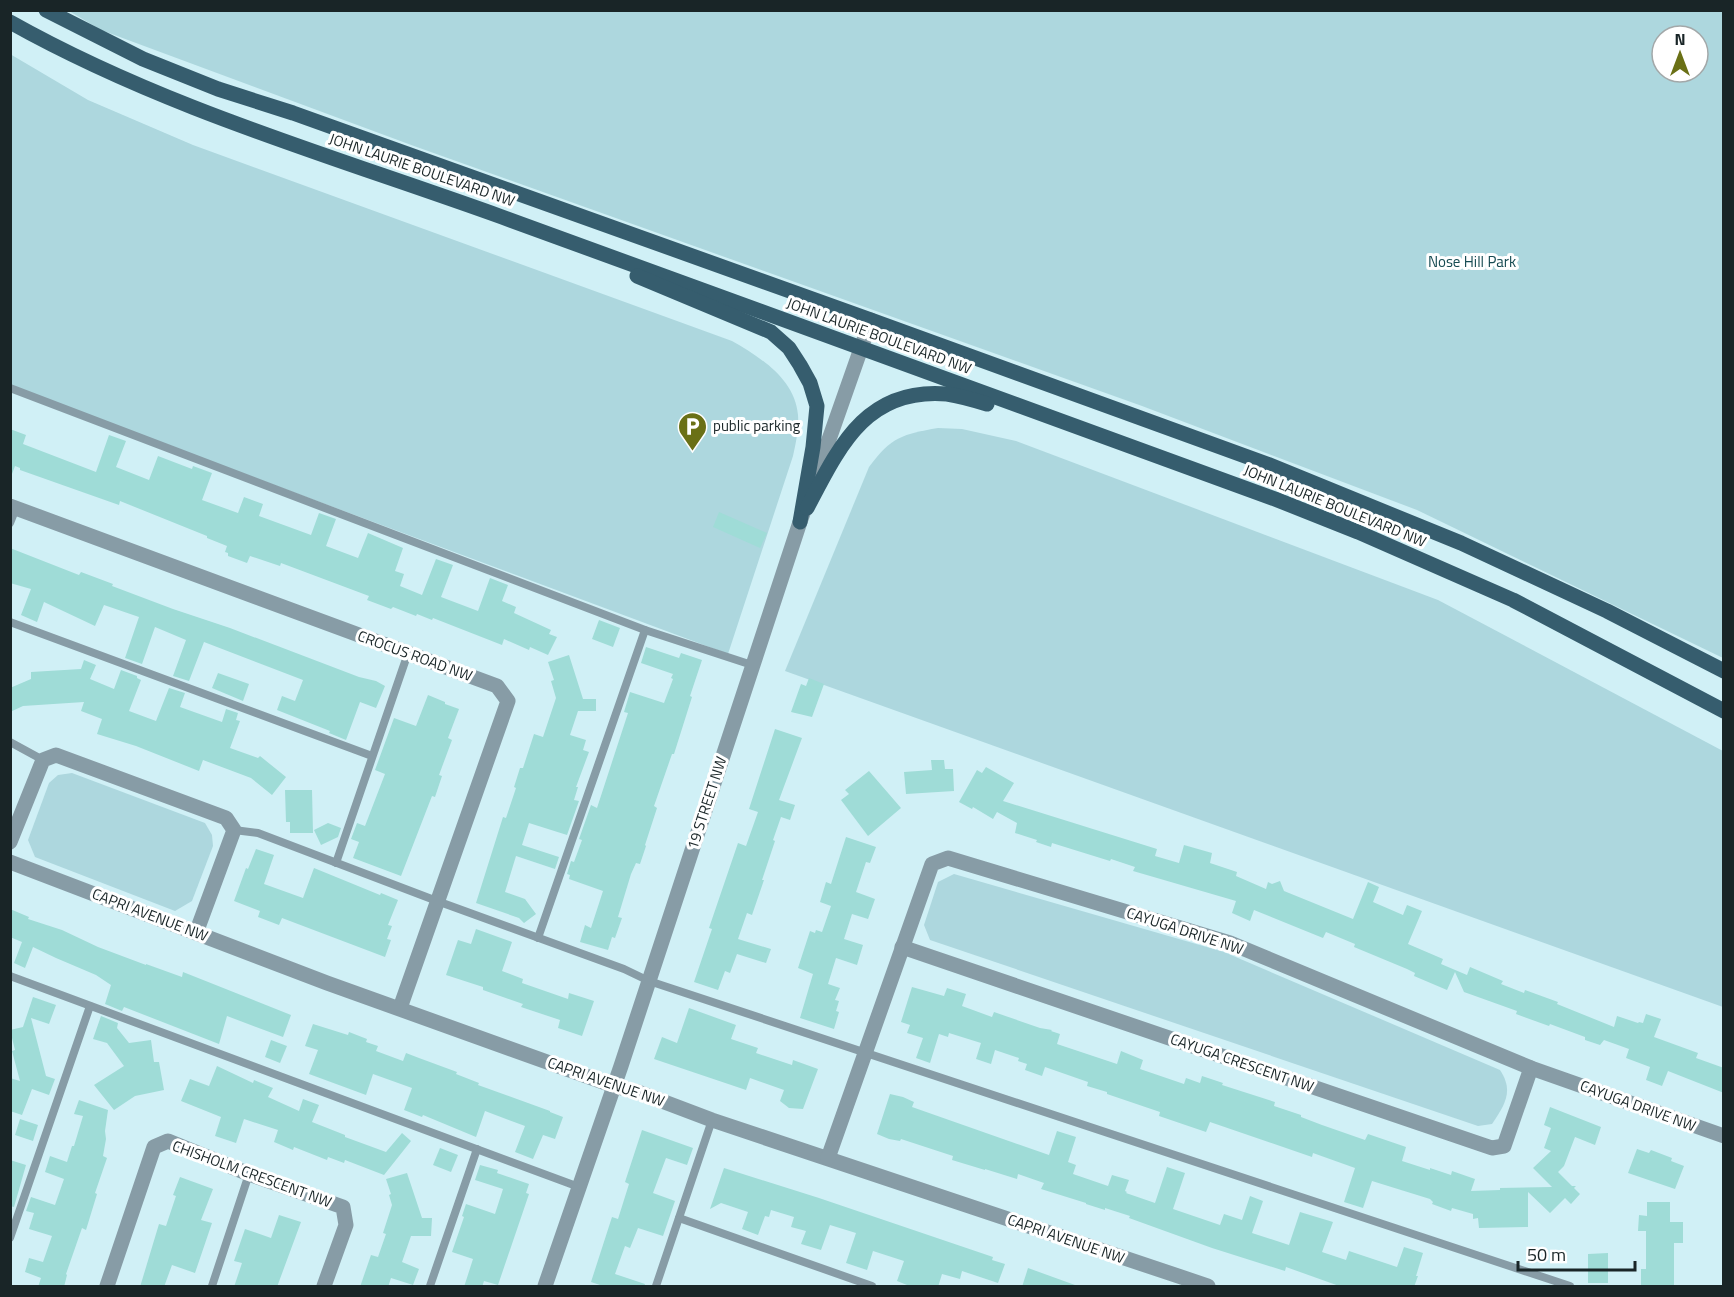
<svg xmlns="http://www.w3.org/2000/svg" width="1734" height="1297" viewBox="0 0 1734 1297" font-family="'Titillium Web',sans-serif">
<style>
.green{fill:#add7de;fill-rule:evenodd}
.building{fill:#9fdcd7}
.lines{fill:none;stroke-linecap:round;stroke-linejoin:round}
.service{stroke:#879ca6;stroke-width:8}
.minor{stroke:#879ca6;stroke-width:15}
.tertiary{stroke:#879ca6;stroke-width:15}
.primary{stroke:#365d6e;stroke-width:15}
.labels{text-anchor:middle;stroke-width:6;stroke-linejoin:round;paint-order:stroke}
.street-label{font-size:15px;fill:#192527;stroke:#fff}
.park-label{font-size:15px;fill:#164b52;stroke:#fff}
.poi-label{font-size:15px;fill:#192527;stroke:#fff;text-anchor:start}
</style>
<rect width="100%" height="100%" fill="#d0f0f6"/>
<g class="green">
<path d="M 69,11 L 1723,11 L 1723,658 L 1417,510 L 1142,406 L 414,146 L 101,30 ZM 1662,36 L 1698,36 L 1698,72 L 1662,72 Z"/>
<path d="M 10,54 L 88,100 L 193,145 L 732,341 C 760,357 795,379 798,415 C 799,428 796,443 793,456 L 728,654 L 11,387 Z"/>
<path d="M 938,428 L 962,429 L 1016,441 L 1438,600 L 1723,751 L 1723,1007 L 785,671 L 869,467 C 891,437 903,434 938,428 Z"/>
<polygon points="72,773 205,823 212,835 213,846 192,901 175,911 35,857 28,840 49,783 58,775"/>
<path d="M 954,874 L 1224,952 L 1500,1070 C 1514,1091 1505,1105 1492,1124 L 1478,1126 L 930,940 L 924,925 L 938,882 Z"/>
</g>
<g class="building">
<polygon points="10,429 26,435 23,444 96,472 109,435 126,441 116,467 149,480 158,456 192,469 193,466 212,473 202,500 238,513 244,497 263,504 259,516 311,535 319,513 336,519 326,546 358,558 368,533 403,548 395,571 404,574 400,586 422,595 436,559 453,565 441,597 478,611 490,578 508,585 502,601 516,607 514,613 551,630 549,634 557,637 548,655 530,647 529,650 504,639 502,645 433,618 432,620 417,614 416,616 393,607 391,609 367,600 369,596 281,563 280,566 250,556 247,563 228,556 228,553 225,552 227,546 207,538 207,536 120,501 119,505 85,493 20,470 20,468 15,466 12,474 10,474"/>
<polygon points="719,512 767,533 760,548 713,527"/>
<polygon points="10,548 79,575 81,572 113,584 112,586 173,609 230,628 359,677 376,681 385,686 376,708 360,702 346,740 329,733 330,731 277,710 282,696 295,701 303,680 204,642 189,681 173,676 186,640 155,627 142,664 125,658 139,617 104,605 95,626 44,602 37,622 21,615 31,589 10,583"/>
<polygon points="599,620 620,628 613,647 592,639"/>
<polygon points="646,647 679,658 681,653 702,660 690,696 692,697 674,754 672,754 654,806 657,808 645,845 646,846 640,864 636,863 631,874 618,917 622,918 615,938 612,937 608,950 580,942 585,925 591,928 603,891 569,879 570,875 567,874 571,861 574,862 582,840 579,839 591,805 597,808 628,713 624,712 630,692 664,703 673,679 671,678 673,674 641,663"/>
<polygon points="569,655 583,699 596,699 596,711 578,711 570,735 586,740 583,750 589,752 576,787 578,787 574,800 579,801 567,835 529,823 522,845 559,857 555,869 516,856 505,892 525,899 536,914 524,923 519,918 476,903 503,817 506,818 516,788 514,787 520,768 523,768 534,734 543,737 556,698 551,681 554,680 548,662"/>
<polygon points="84,660 96,665 90,679 114,689 121,670 137,676 137,678 141,680 129,711 156,721 169,688 185,693 180,707 222,722 226,709 238,713 236,720 240,721 230,748 258,758 260,756 286,777 272,795 251,778 203,760 199,771 136,746 97,734 102,719 81,711 84,702 23,706 10,712 10,688 31,679 31,672 81,669"/>
<polygon points="218,673 249,684 243,701 212,688"/>
<polygon points="809,678 824,684 812,717 791,712 801,684 806,686"/>
<polygon points="428,695 445,702 445,704 459,709 448,738 452,740 439,775 442,776 435,797 432,796 401,876 353,858 359,842 351,839 357,823 365,826 385,774 375,770 394,718 416,726"/>
<polygon points="775,729 802,738 779,800 795,805 790,820 781,817 773,840 775,841 762,880 764,880 752,915 747,913 738,939 771,949 766,963 737,954 730,973 725,971 718,990 694,982 712,929 709,928 738,843 746,846 758,812 749,809"/>
<polygon points="931,760 944,760 945,769 953,769 954,791 906,794 904,772 932,770"/>
<polygon points="986,767 1014,783 1003,801 1157,849 1155,856 1179,863 1184,845 1212,853 1210,863 1237,872 1236,876 1266,889 1268,882 1272,884 1280,881 1284,891 1353,919 1368,882 1379,887 1373,902 1403,915 1407,905 1422,911 1408,944 1443,959 1441,964 1467,975 1470,967 1503,981 1501,984 1524,993 1525,990 1558,1002 1557,1004 1614,1027 1617,1016 1638,1023 1639,1022 1643,1023 1646,1014 1661,1019 1654,1037 1698,1053 1696,1058 1724,1068 1724,1093 1668,1071 1662,1086 1646,1080 1650,1067 1626,1058 1629,1049 1604,1040 1600,1045 1585,1040 1585,1037 1550,1024 1549,1026 1516,1014 1517,1011 1464,992 1455,972 1447,990 1414,976 1415,973 1407,969 1354,947 1355,944 1326,932 1323,938 1254,910 1250,921 1232,913 1236,901 1133,871 1135,867 1111,859 1110,861 1052,843 1051,847 1036,842 1037,840 1015,833 1017,823 997,812 993,819 973,807 972,809 959,802 977,770 982,773"/>
<polygon points="869,771 901,808 868,836 841,800 849,794 845,790"/>
<polygon points="285,790 312,790 313,833 290,833 290,822 286,822"/>
<polygon points="328,823 341,828 338,837 321,845 314,830"/>
<polygon points="846,837 876,847 870,863 866,862 856,892 875,899 868,919 852,914 844,939 863,945 857,965 836,958 828,984 840,988 835,1000 839,1001 836,1011 839,1012 834,1029 800,1018 813,974 798,968 810,931 815,933 816,930 822,932 831,906 820,902 826,882 831,884"/>
<polygon points="256,849 274,855 264,884 303,898 314,868 380,895 381,893 398,900 388,925 392,926 387,939 391,940 385,957 282,918 279,925 258,917 260,911 234,901 246,868 248,869"/>
<polygon points="10,909 29,917 28,919 62,930 98,947 146,965 146,964 182,977 183,972 291,1015 283,1037 227,1016 219,1044 124,1007 122,1011 105,1004 111,985 96,975 56,958 33,947 25,968 14,963 22,942 10,937"/>
<polygon points="476,929 512,942 502,971 523,979 522,983 568,999 569,993 594,1001 582,1036 558,1028 560,1020 521,1007 523,1004 483,990 483,987 446,975 458,940 471,944"/>
<polygon points="912,987 944,996 947,988 966,994 962,1006 992,1017 994,1012 1040,1028 1052,1030 1051,1031 1060,1034 1057,1044 1117,1064 1121,1051 1143,1060 1140,1069 1184,1084 1186,1078 1200,1083 1202,1076 1223,1083 1222,1085 1275,1102 1274,1106 1301,1115 1301,1117 1322,1125 1365,1140 1368,1134 1406,1147 1402,1161 1430,1170 1430,1168 1451,1175 1452,1171 1475,1179 1471,1191 1500,1190 1500,1188 1552,1187 1533,1168 1551,1151 1544,1148 1551,1128 1544,1125 1550,1107 1601,1127 1595,1145 1575,1137 1564,1166 1558,1172 1572,1186 1576,1186 1574,1188 1580,1194 1571,1204 1565,1198 1550,1213 1528,1192 1528,1227 1479,1228 1478,1218 1473,1219 1473,1214 1452,1208 1451,1211 1432,1204 1433,1202 1430,1199 1372,1181 1363,1208 1344,1202 1355,1168 1313,1153 1312,1157 1210,1122 1206,1132 1159,1116 1160,1112 1107,1094 1107,1092 1087,1086 1088,1082 1045,1067 1042,1076 1025,1070 1027,1064 1018,1061 1019,1058 995,1050 991,1064 976,1059 981,1043 949,1033 948,1037 939,1034 930,1063 916,1058 923,1038 907,1033 910,1025 901,1022"/>
<polygon points="33,997 56,1005 49,1024 31,1018 46,1076 55,1079 49,1095 32,1089 22,1115 10,1111 10,1078 20,1081 12,1051 15,1050 10,1030 23,1027"/>
<polygon points="689,1008 736,1025 731,1039 758,1048 756,1053 792,1065 793,1060 818,1069 803,1109 789,1108 780,1101 784,1090 750,1078 746,1090 654,1059 662,1037 677,1043"/>
<polygon points="101,1016 118,1023 117,1028 129,1043 151,1040 154,1062 159,1062 164,1090 135,1096 114,1110 94,1085 124,1066 107,1043 93,1039"/>
<polygon points="313,1024 348,1035 349,1032 367,1039 366,1042 378,1046 376,1051 403,1061 406,1053 419,1058 457,1072 456,1074 479,1083 478,1085 550,1111 550,1112 563,1117 555,1139 543,1135 533,1159 515,1152 525,1126 485,1111 476,1137 423,1115 422,1117 404,1110 412,1088 373,1074 366,1095 309,1074 318,1050 305,1046"/>
<polygon points="271,1040 287,1046 280,1063 265,1057"/>
<polygon points="217,1066 253,1083 254,1080 273,1088 268,1097 299,1111 303,1099 319,1105 312,1122 345,1135 345,1137 386,1152 402,1133 411,1141 384,1175 345,1160 344,1163 328,1157 327,1160 294,1147 293,1150 274,1142 278,1130 244,1119 236,1143 215,1136 221,1117 181,1101 190,1079 209,1086"/>
<polygon points="890,1094 903,1097 914,1102 912,1107 1049,1155 1057,1131 1076,1137 1068,1162 1076,1165 1073,1174 1108,1186 1112,1175 1129,1180 1125,1191 1127,1192 1126,1193 1155,1203 1167,1167 1185,1173 1173,1209 1220,1225 1224,1214 1242,1220 1250,1196 1263,1201 1252,1233 1289,1245 1300,1212 1333,1222 1322,1252 1346,1260 1349,1251 1397,1267 1404,1247 1423,1253 1416,1276 1418,1276 1414,1287 1342,1287 1286,1267 1285,1271 1212,1248 1129,1218 1130,1216 1105,1208 1105,1210 1086,1204 1086,1203 1041,1189 1044,1183 1018,1174 1017,1179 985,1169 985,1170 952,1160 953,1156 901,1139 900,1141 889,1139 877,1134"/>
<polygon points="79,1100 108,1110 105,1131 106,1139 103,1156 107,1158 95,1193 97,1194 86,1230 82,1228 66,1274 67,1275 64,1287 38,1287 41,1278 25,1272 29,1258 43,1262 52,1236 29,1229 34,1213 26,1211 31,1197 55,1205 64,1179 45,1172 50,1156 67,1162 72,1146 74,1146 83,1116 74,1114"/>
<polygon points="20,1119 38,1125 33,1141 15,1135"/>
<polygon points="642,1130 693,1148 687,1165 666,1158 653,1193 675,1201 663,1236 638,1228 630,1248 625,1246 615,1274 645,1284 644,1287 606,1287 591,1282 612,1217 618,1219 629,1184 625,1182"/>
<polygon points="440,1148 458,1155 451,1172 433,1165"/>
<polygon points="1637,1149 1649,1153 1651,1150 1672,1158 1671,1161 1684,1166 1675,1189 1628,1173"/>
<polygon points="10,1160 26,1165 14,1207 10,1206"/>
<polygon points="480,1165 498,1170 497,1173 529,1184 526,1193 529,1194 498,1285 484,1281 482,1287 464,1287 473,1259 452,1252 464,1217 462,1216 466,1204 495,1214 503,1189 475,1180"/>
<polygon points="724,1168 819,1198 993,1257 992,1260 1005,1264 998,1283 962,1271 960,1279 942,1274 938,1287 912,1287 897,1281 904,1261 873,1251 867,1270 846,1263 856,1233 830,1225 821,1250 801,1244 806,1231 791,1227 794,1217 771,1210 769,1217 765,1216 758,1235 742,1229 748,1212 721,1203 710,1209"/>
<polygon points="407,1173 422,1218 432,1218 431,1236 411,1236 402,1262 419,1269 413,1285 391,1278 388,1287 360,1287 371,1255 378,1257 386,1234 383,1233 392,1205 389,1195 391,1194 386,1179"/>
<polygon points="180,1177 213,1189 201,1220 212,1223 195,1273 172,1265 164,1287 140,1287 159,1224 166,1226 176,1196 173,1195"/>
<polygon points="1647,1202 1670,1202 1670,1222 1683,1222 1683,1243 1674,1243 1674,1287 1646,1287 1646,1285 1641,1285 1641,1269 1646,1269 1646,1231 1638,1231 1639,1215 1647,1216"/>
<polygon points="279,1215 301,1222 277,1287 234,1287 242,1263 234,1261 245,1229 271,1238"/>
<polygon points="1608,1253 1608,1283 1588,1283 1588,1254"/>
<polygon points="1028,1268 1075,1285 1075,1287 1022,1287"/>
</g>
<g class="lines">
<g class="service">
<polyline points="10,388 645,630 752,665"/>
<polyline points="10,523 16,508"/>
<polyline points="10,622 372,756"/>
<polyline points="10,742 43,760"/>
<polyline points="234,830 258,833 437,901 624,969 649,981 1570,1286"/>
<polyline points="336,863 408,653"/>
<polyline points="538,938 645,630"/>
<polyline points="10,976 579,1187"/>
<polyline points="679,1218 872,1286"/>
<polyline points="10,1238 90,1006"/>
<polyline points="212,1286 249,1174"/>
<polyline points="430,1286 477,1149"/>
<polyline points="656,1286 712,1120"/>
</g>
<g class="minor">
<polyline points="10,506 497,686 508,701 400,1008"/>
<polyline points="10,842 43,760 56,755 226,818 234,830 196,933"/>
<polyline points="10,862 327,983 614,1086 638,1092 712,1120 1208,1286"/>
<polyline points="902,947 1492,1148 1504,1146 1531,1068"/>
<polyline points="828,1158 932,864 948,858 1230,943 1531,1068 1724,1136"/>
<polyline points="107,1286 154,1147 168,1141 249,1174 343,1207 346,1225 324,1286"/>
</g>
<polyline class="tertiary" points="545,1286 621,1066 800,522 871,320"/>
<g class="primary">
<polyline points="46,10 143,59 218,89 293,113 871,320 1267,464 1461,543 1607,611 1724,671"/>
<path d="M 10,22 C 165,109 336,157 502,217 C 760,310 1017,406 1275,499 L 1358,532 L 1513,600 L 1724,711"/>
<polyline points="637,276 771,332 789,348 800,365 810,383 817,406 813,447 800,522"/>
<path d="M 807,508 C 839,447 866,387 947,394 C 960,396 974,400 987,404"/>
</g>
</g>
<defs>
<symbol id="parking-pin" viewBox="-11 -11 22 30"><path d="M0 17L-7.5 6A9.5 9.5 0 1 1 7.5 6Z" fill="#6a7016" stroke="#fff"/><path d="M-3.5-5.5H1a3.5 3.5 0 0 1 0 7H-1V5.5H-3.5ZM-1-3.4V-.6H.8a1.4 1.4 0 0 0 0-2.8Z" fill="#fff"/></symbol>
</defs>
<g fill-rule="evenodd">
<use href="#parking-pin" x="676" y="410" width="33" height="45"/>
</g>
<g class="labels">
<g class="street-label">
<text transform="translate(422 170) rotate(19)" y="5">JOHN LAURIE BOULEVARD NW</text>
<text transform="translate(879 336) rotate(20)" y="5">JOHN LAURIE BOULEVARD NW</text>
<text transform="translate(1335 506) rotate(22)" y="5">JOHN LAURIE BOULEVARD NW</text>
<text transform="translate(415 656) rotate(20)" y="5">CROCUS ROAD NW</text>
<text transform="translate(707 803) rotate(-72)" y="5">19 STREET NW</text>
<text transform="translate(150 915) rotate(21)" y="5">CAPRI AVENUE NW</text>
<text transform="translate(1185 931) rotate(18)" y="5">CAYUGA DRIVE NW</text>
<text transform="translate(1242 1063) rotate(19)" y="5">CAYUGA CRESCENT NW</text>
<text transform="translate(606 1082) rotate(19)" y="5">CAPRI AVENUE NW</text>
<text transform="translate(1638 1106) rotate(20)" y="5">CAYUGA DRIVE NW</text>
<text transform="translate(252 1174) rotate(20)" y="5">CHISHOLM CRESCENT NW</text>
<text transform="translate(1066 1239) rotate(19)" y="5">CAPRI AVENUE NW</text>
</g>
<g class="park-label">
<text x="1472" y="267">Nose Hill Park</text>
</g>
<g class="poi-label">
<text x="713" y="431">public parking</text>
</g>
</g>
<rect width="1734" height="1297" fill="none" stroke="#192527" stroke-width="24"/>
<g transform="translate(1680 54)"><circle r="28" fill="#ffffff" stroke="#a3a8a9" stroke-width="1.5"/>
<path d="M0-4.5L10 22L0 15L-10 22Z" fill="#6a7016"/>
<text y="-9" font-size="16" font-weight="bold" text-anchor="middle" fill="#192527">N</text>
</g>
<path d="M1518 1261v9h117v-9" fill="none" stroke="#192527" stroke-width="3"/>
<text x="1527" y="1261" font-size="18" fill="#192527" stroke="#ffffff" stroke-width="4.5" paint-order="stroke">50 m</text>
</svg>
